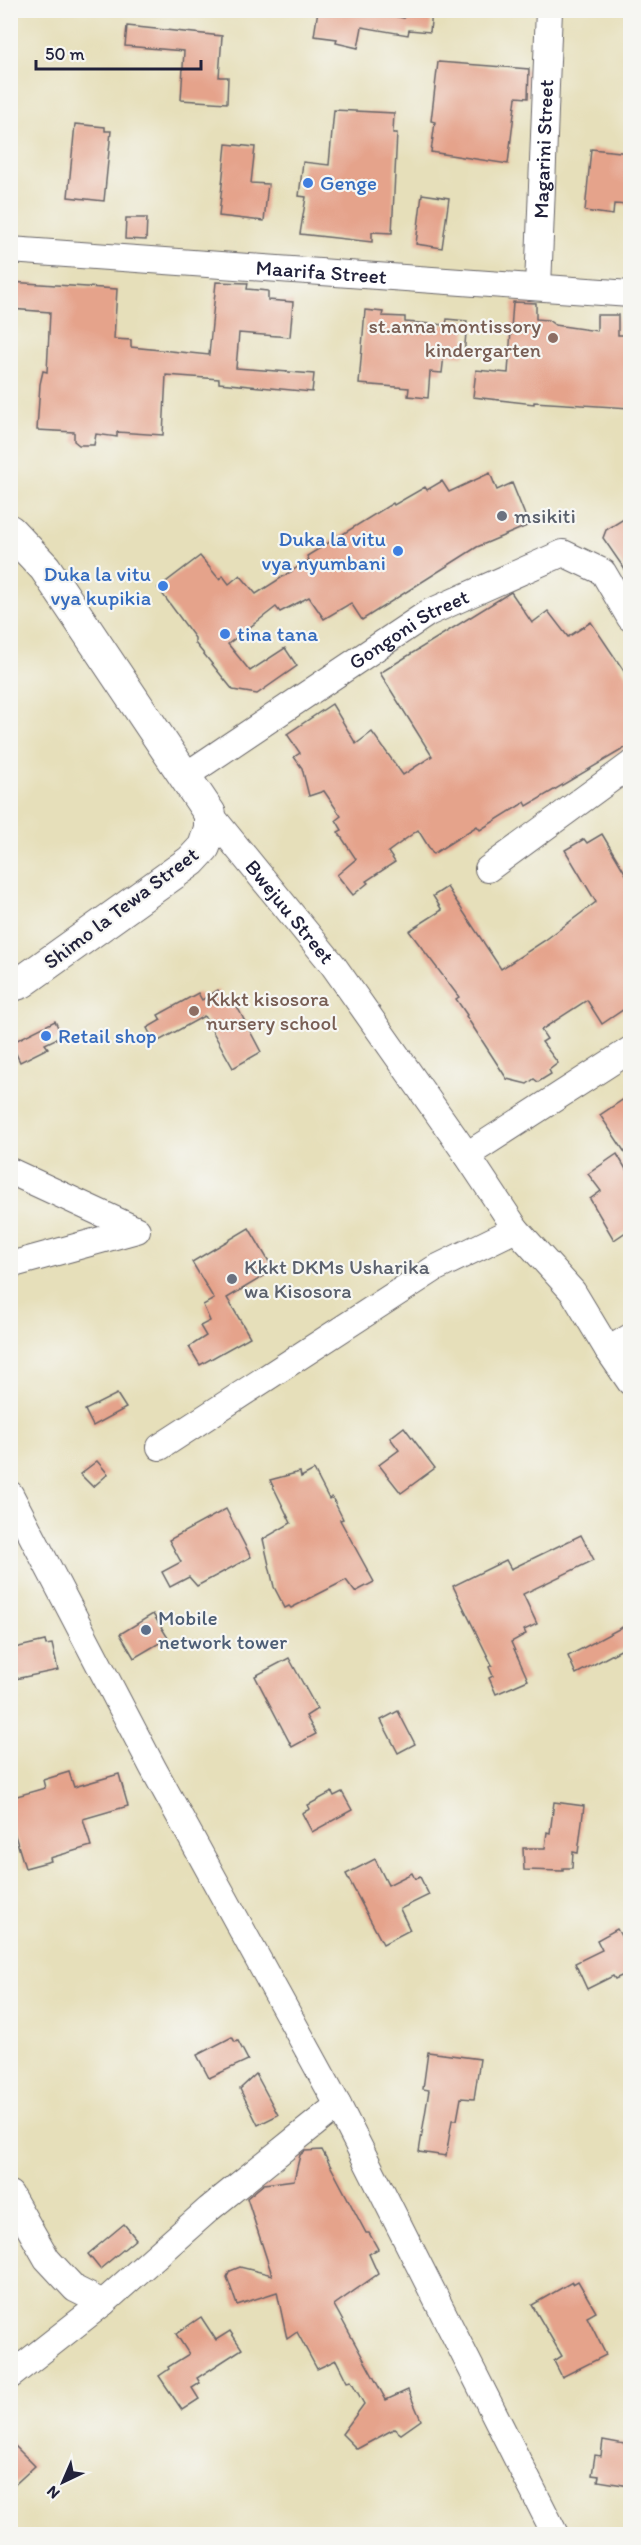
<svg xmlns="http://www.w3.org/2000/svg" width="641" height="2545" viewBox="0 0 641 2545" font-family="Itim,sans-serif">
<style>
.building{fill:#e5a38b}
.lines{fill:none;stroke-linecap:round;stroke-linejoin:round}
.minor-casing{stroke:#676467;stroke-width:28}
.tertiary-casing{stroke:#676467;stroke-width:34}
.minor{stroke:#fff;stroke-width:26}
.tertiary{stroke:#fff;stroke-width:32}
.shop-dot{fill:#3f7fe0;stroke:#f6f6f2;stroke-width:2}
.education-dot{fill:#8d6e63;stroke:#f6f6f2;stroke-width:2}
.worship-dot{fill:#6b7280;stroke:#f6f6f2;stroke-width:2}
.service-dot{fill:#5c6f8a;stroke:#f6f6f2;stroke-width:2}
.labels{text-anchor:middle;stroke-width:4.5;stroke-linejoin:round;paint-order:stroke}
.street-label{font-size:21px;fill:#22223b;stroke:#f6f6f2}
.shop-label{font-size:21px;fill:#366cbe;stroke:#f6f6f2;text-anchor:start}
.education-label{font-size:21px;fill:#785e54;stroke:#f6f6f2;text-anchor:end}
.worship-label{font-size:21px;fill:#5b616d;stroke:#f6f6f2;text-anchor:start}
.service-label{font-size:21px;fill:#4e5e75;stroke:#f6f6f2;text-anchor:start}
</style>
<rect width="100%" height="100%" fill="#f6f6f2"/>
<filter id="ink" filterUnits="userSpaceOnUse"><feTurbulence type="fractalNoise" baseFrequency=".0167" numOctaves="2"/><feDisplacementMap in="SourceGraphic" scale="12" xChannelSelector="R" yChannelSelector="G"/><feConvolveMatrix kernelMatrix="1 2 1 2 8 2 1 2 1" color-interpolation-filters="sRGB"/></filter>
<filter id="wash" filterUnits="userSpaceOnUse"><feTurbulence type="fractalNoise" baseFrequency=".008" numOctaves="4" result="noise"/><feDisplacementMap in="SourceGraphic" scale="24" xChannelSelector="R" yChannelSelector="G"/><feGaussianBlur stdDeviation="1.35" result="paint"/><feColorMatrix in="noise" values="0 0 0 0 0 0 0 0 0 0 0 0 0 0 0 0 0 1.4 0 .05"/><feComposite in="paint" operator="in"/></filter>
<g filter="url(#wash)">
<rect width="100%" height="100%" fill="#e6dfba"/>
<g id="blocks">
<g class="building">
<polygon points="318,10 366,10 404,18 405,10 432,10 430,32 409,30 408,35 362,27 358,48 336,43 337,39 314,36"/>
<polygon points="127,26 222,36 219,77 228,77 227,103 181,100 184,51 125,46"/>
<polygon points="438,62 529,69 528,98 516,97 508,164 431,152 435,122 431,121"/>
<polygon points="334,110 394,113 393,133 397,133 392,233 372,232 372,242 300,234 306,197 299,196 303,162 329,165"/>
<polygon points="75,124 105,127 105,131 111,131 104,201 68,197"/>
<polygon points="226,144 255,147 251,183 268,184 264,221 219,216"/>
<polygon points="591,149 630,153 630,205 614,204 613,215 585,211"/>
<polygon points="422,194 449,198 442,248 416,244"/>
<polygon points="126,218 147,218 146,240 125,239"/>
<polygon points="10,282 117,289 114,339 131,340 131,347 209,355 216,282 248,283 247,289 268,291 268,300 293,302 290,337 239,333 236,368 314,374 312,392 219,383 219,379 166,375 163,435 117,432 117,437 96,434 94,445 79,445 74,441 74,432 37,430 40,384 43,371 47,372 50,312 10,309"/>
<polygon points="513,302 536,303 536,319 548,320 555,325 597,331 597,315 618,315 618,335 630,335 630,408 534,402 534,404 473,397 476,370 508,373"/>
<polygon points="365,310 383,312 382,316 405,317 405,322 446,325 447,319 467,321 464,356 444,355 442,373 430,372 428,398 408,396 409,388 359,384"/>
<polygon points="490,473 497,490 512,483 529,525 477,547 362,620 351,603 324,619 309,597 280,612 276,607 228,644 250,671 285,648 297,666 257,694 233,690 195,643 195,638 158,588 200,556 219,579 223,576 229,584 240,575 256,594 309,560 307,556 393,503 394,505 425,487 427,490 442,481 449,492"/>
<polygon points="630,515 630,577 603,538 606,530"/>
<polygon points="511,592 532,623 548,611 568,637 591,622 630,680 630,745 527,806 525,802 480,830 477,826 433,854 418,830 388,852 395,862 366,881 368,883 353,895 337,875 356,859 338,832 342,830 336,820 341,816 324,791 309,796 302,768 294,757 300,753 287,734 332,704 356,744 372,732 403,775 432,756 380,673"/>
<polygon points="602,834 630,881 630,1005 602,1024 587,1000 541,1030 547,1039 542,1042 558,1063 549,1070 551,1074 538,1082 534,1079 527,1084 507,1079 466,1016 467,1015 456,999 459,997 409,931 442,910 433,896 447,887 501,969 544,941 596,902 565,850 584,839 587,843"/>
<polygon points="218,990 224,1001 232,997 261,1052 233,1068 204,1016 155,1043 147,1028 161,1020 158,1015 198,993 202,1000"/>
<polygon points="55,1021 62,1036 45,1044 48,1048 20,1062 11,1043"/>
<polygon points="630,1095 630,1160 600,1115"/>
<polygon points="617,1154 630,1176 630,1229 614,1240 590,1199 601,1191 588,1174"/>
<polygon points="249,1228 274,1270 227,1298 250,1337 200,1365 189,1347 206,1336 200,1326 210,1321 203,1305 214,1299 192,1262"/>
<polygon points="117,1394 126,1408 93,1426 85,1410"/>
<polygon points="404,1427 435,1468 401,1493 379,1465 399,1450 390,1438"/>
<polygon points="97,1461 108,1474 93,1487 80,1474"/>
<polygon points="314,1470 329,1499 332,1497 343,1519 340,1520 374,1582 355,1592 346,1580 291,1608 289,1606 285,1608 274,1587 263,1539 291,1523 270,1480 300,1472 301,1477"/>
<polygon points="226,1509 251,1557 197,1586 189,1577 170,1587 162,1572 181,1562 169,1540"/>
<polygon points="581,1535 594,1560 523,1594 537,1624 524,1630 526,1634 511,1642 528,1680 496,1694 489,1678 493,1676 489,1667 492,1665 453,1586 506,1560 511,1569"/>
<polygon points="153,1614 168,1638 134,1658 120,1634"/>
<polygon points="630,1623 630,1645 576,1674 568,1656"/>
<polygon points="45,1641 46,1645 52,1644 58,1670 10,1680 10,1649"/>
<polygon points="289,1658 317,1709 306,1716 316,1734 292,1747 255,1676"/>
<polygon points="398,1711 415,1744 398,1753 381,1720"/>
<polygon points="69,1772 74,1787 119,1774 128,1806 83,1819 91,1846 50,1858 51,1861 25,1868 10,1819 10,1798 45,1788 43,1780"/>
<polygon points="332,1792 334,1796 342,1792 352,1810 312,1832 302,1813 310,1809 308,1805"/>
<polygon points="554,1802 584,1806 578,1853 573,1852 572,1868 563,1868 563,1871 524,1870 523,1848 545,1848 547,1832 550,1833"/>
<polygon points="375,1859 388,1885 412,1873 415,1879 420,1877 429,1895 400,1909 410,1930 383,1944 346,1874"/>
<polygon points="617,1929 625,1943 630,1940 630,1972 615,1979 613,1976 587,1989 575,1963 602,1950 597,1940"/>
<polygon points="232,2037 235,2042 238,2041 248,2060 209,2078 197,2055"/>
<polygon points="428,2052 480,2059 474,2099 461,2098 457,2120 452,2120 446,2156 419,2152 429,2090 423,2089"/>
<polygon points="256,2074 278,2115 258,2125 240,2089"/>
<polygon points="322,2150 366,2233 369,2233 378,2249 369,2254 378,2274 334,2305 386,2400 408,2390 421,2420 401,2434 394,2429 357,2449 342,2434 364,2404 351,2381 347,2382 336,2360 317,2369 297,2332 287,2339 277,2292 237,2305 227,2277 230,2271 240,2267 272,2275 247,2198 264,2184 294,2180 300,2155 305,2151"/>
<polygon points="124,2224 136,2239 100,2269 88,2254"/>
<polygon points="578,2281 596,2312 587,2317 606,2355 562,2377 554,2361 562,2356 532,2305 572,2282 573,2284"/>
<polygon points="201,2317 216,2340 230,2331 242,2349 197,2378 200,2383 192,2388 199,2399 182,2410 159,2376 169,2369 168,2367 189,2354 176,2334"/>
<polygon points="603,2440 630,2445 630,2486 598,2481 599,2476 592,2475 595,2455 601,2456"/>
<polygon points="10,2441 35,2466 10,2489"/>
</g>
</g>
</g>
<g filter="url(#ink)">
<use href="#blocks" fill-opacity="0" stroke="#676467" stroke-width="1.5"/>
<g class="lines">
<defs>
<g id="minor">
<path id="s1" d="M 10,250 L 630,294"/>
<path id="s2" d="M 538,287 L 549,10"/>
<path id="s3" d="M 185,776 L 428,613 L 563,553 L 603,572 L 630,618"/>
<path id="s4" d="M 210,814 L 333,965 L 467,1155 L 516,1229 L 573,1292 L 608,1350 L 630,1382"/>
<polyline points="488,869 630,765"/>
<polyline points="467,1155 630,1050"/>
<polyline points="10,1171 137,1230 10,1265"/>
<polyline points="608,1350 630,1337"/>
<polyline points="160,1447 434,1269 516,1229"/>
<polyline points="10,1494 153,1768 338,2105 555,2534"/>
<polyline points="10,2194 47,2259 75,2289 103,2303"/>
<polyline points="10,2376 103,2303 209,2209 338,2105"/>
</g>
<polyline id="tertiary" points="10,531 45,568 210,814 210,828 204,847 191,861 22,982 10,986"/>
</defs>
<use href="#minor" class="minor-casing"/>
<use href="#tertiary" class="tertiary-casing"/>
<use href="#minor" class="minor"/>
<use href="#tertiary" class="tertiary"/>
</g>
</g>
<g class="shop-dot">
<circle cx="308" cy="183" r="6"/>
<circle cx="398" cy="551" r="6"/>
<circle cx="163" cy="586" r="6"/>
<circle cx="225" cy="634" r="6"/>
<circle cx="46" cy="1036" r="6"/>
</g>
<g class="education-dot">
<circle cx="553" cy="338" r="6"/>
<circle cx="194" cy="1011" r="6"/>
</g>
<g class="worship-dot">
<circle cx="502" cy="516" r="6"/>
<circle cx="232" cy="1279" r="6"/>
</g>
<circle class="service-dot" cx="146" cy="1630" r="6"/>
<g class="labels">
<g class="street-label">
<text dy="7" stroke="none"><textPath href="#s2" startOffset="138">Magarini Street</textPath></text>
<text dy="7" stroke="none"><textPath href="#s1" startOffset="312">Maarifa Street</textPath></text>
<text dy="7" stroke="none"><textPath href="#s3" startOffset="268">Gongoni Street</textPath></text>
<text transform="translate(121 908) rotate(-37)" y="7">Shimo la Tewa Street</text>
<text dy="7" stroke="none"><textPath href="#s4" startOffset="126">Bwejuu Street</textPath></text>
</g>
<g class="shop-label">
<text x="320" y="190">Genge</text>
<text x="386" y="546" text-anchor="end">Duka la vitu<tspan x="386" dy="24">vya nyumbani</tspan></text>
<text x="151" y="581" text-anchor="end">Duka la vitu<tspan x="151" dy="24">vya kupikia</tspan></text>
<text x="237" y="641">tina tana</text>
<text x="58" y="1043">Retail shop</text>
</g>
<g class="education-label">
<text x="541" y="333">st.anna montissory<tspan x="541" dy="24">kindergarten</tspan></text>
<text x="206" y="1006" text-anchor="start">Kkkt kisosora<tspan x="206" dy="24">nursery school</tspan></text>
</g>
<g class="worship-label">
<text x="514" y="523">msikiti</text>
<text x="244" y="1274">Kkkt DKMs Usharika<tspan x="244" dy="24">wa Kisosora</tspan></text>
</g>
<g class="service-label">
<text x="158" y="1625">Mobile<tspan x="158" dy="24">network tower</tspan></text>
</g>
</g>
<rect width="641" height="2545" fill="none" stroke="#f6f6f2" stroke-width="36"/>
<g transform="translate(63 2482) rotate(224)" stroke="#f6f6f2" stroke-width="4.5" paint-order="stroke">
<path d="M0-4.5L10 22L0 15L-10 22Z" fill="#22223b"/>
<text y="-9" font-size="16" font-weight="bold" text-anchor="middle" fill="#22223b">N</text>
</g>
<path d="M36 60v9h165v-9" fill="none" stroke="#22223b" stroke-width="3"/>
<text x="45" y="60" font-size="18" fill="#22223b" stroke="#f6f6f2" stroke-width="4.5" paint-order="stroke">50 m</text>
</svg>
